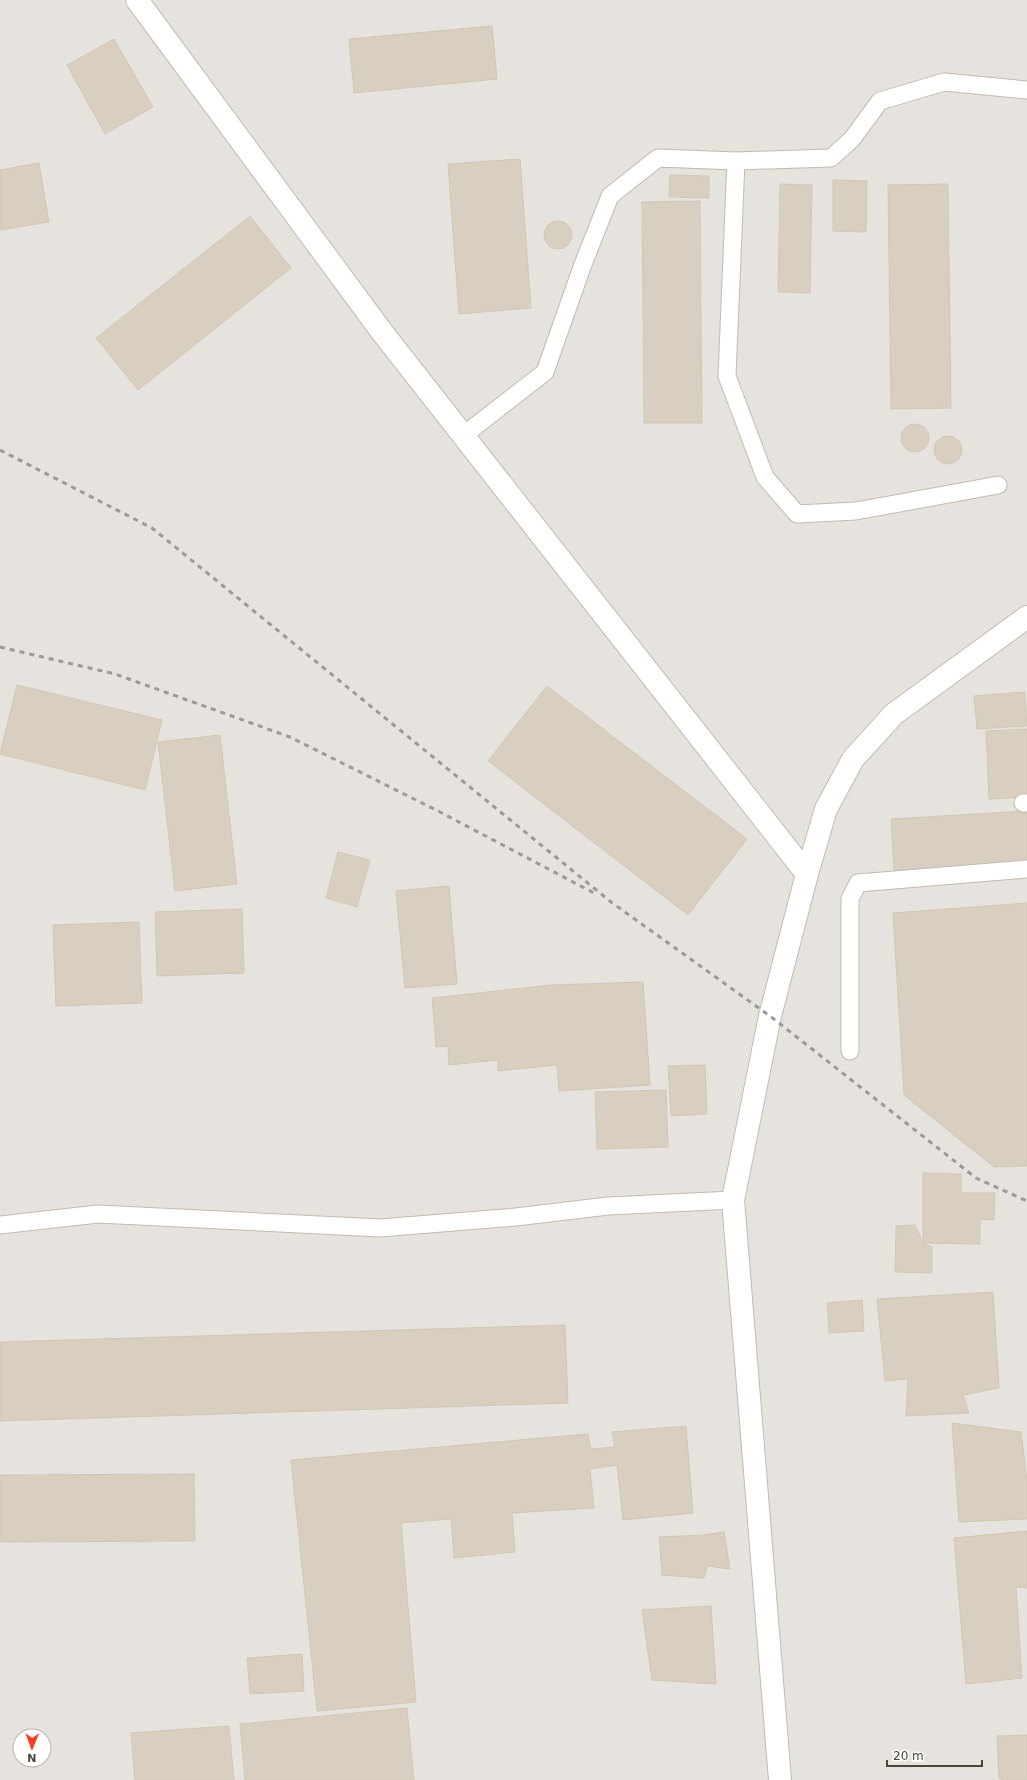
<svg xmlns="http://www.w3.org/2000/svg" width="1027" height="1780" viewBox="0 0 1027 1780" font-family="'DejaVu Sans',sans-serif">
<style>
.industrial{fill:#e6e2dd;fill-rule:evenodd}
.building{fill:#d8cfc1;stroke:#d3c7b4}
.lines{fill:none;stroke-linecap:round;stroke-linejoin:round}
.service-casing{stroke:#c2bbae;stroke-width:19}
.minor-casing{stroke:#c2bbae;stroke-width:24}
.service{stroke:#fff;stroke-width:17}
.minor{stroke:#fff;stroke-width:22}
.rail{stroke:#9a9a9a;stroke-width:3;stroke-dasharray:5 5;stroke-linecap:butt}
</style>
<rect width="100%" height="100%" fill="#f6f3ec"/>
<path class="industrial" d="M 0,0 L 1027,0 L 1027,1780 L 0,1780 ZM 20,1736 L 44,1736 L 44,1760 L 20,1760 Z"/>
<g class="building">
<polygon points="492,26 497,79 354,93 349,39"/>
<polygon points="114,39 153,107 105,134 67,65"/>
<polygon points="520,159 531,308 459,314 448,164"/>
<polygon points="39,163 49,222 0,230 0,170"/>
<polygon points="670,175 709,176 709,198 669,197"/>
<polygon points="833,180 867,181 866,232 833,231"/>
<polygon points="780,184 812,185 810,293 778,292"/>
<polygon points="948,184 951,408 891,409 888,185"/>
<polygon points="700,201 702,423 644,423 642,202"/>
<polygon points="250,216 291,268 138,390 96,338"/>
<circle cx="558" cy="235" r="14"/>
<circle cx="915" cy="438" r="14"/>
<circle cx="948" cy="450" r="14"/>
<polygon points="17,685 162,720 145,790 0,754"/>
<polygon points="547,686 747,839 688,915 488,761"/>
<polygon points="1025,692 1027,726 977,729 974,696"/>
<polygon points="1027,729 1027,797 989,799 986,731"/>
<polygon points="220,735 237,884 175,891 158,742"/>
<polygon points="1027,811 1027,862 894,870 891,819"/>
<polygon points="338,852 370,860 357,907 326,898"/>
<polygon points="449,886 457,984 405,988 396,891"/>
<polygon points="1027,903 1027,1166 994,1167 904,1095 893,913"/>
<polygon points="242,909 244,973 157,976 155,912"/>
<polygon points="139,922 142,1003 56,1006 53,925"/>
<polygon points="643,982 650,1085 559,1091 557,1065 498,1071 498,1060 449,1065 448,1046 436,1047 432,998 551,985"/>
<polygon points="705,1065 707,1114 671,1116 668,1066"/>
<polygon points="666,1090 668,1147 597,1149 595,1092"/>
<polygon points="923,1173 961,1174 961,1193 995,1193 994,1220 980,1219 980,1244 923,1243"/>
<polygon points="915,1225 923,1243 932,1247 932,1273 895,1272 896,1226"/>
<polygon points="993,1292 999,1388 963,1395 969,1413 906,1416 908,1379 885,1381 877,1299"/>
<polygon points="862,1300 864,1331 829,1333 827,1303"/>
<polygon points="565,1325 568,1403 0,1421 0,1342"/>
<polygon points="952,1423 1021,1432 1027,1480 1027,1519 959,1522"/>
<polygon points="686,1426 693,1513 623,1520 617,1465 590,1469 594,1508 512,1513 515,1552 454,1558 451,1519 401,1523 416,1702 317,1711 291,1460 588,1434 591,1449 615,1447 612,1432"/>
<polygon points="194,1474 195,1541 0,1542 0,1475"/>
<polygon points="1027,1531 1027,1588 1016,1587 1022,1678 966,1684 954,1538"/>
<polygon points="724,1532 730,1569 707,1566 704,1578 662,1575 659,1537 703,1535"/>
<polygon points="711,1606 716,1684 652,1680 642,1610"/>
<polygon points="302,1654 304,1691 250,1694 247,1658"/>
<polygon points="407,1708 414,1780 245,1780 240,1724"/>
<polygon points="229,1726 234,1780 135,1780 131,1733"/>
<polygon points="1027,1735 1027,1780 1004,1780 999,1778 997,1736"/>
</g>
<g class="lines">
<defs>
<g id="service">
<polyline points="736,161 727,376 765,477 797,514 856,511 998,485"/>
<polyline points="464,435 545,372 582,267 610,196 658,158 736,161 831,158 852,139 880,101 944,82 1027,90"/>
<polyline points="1023,803 1027,803"/>
<polyline points="850,1051 850,899 858,883 1027,869"/>
<polyline points="0,1225 98,1214 380,1228 516,1217 608,1206 733,1200"/>
</g>
<g id="minor">
<polyline points="137,0 382,332 807,874"/>
<polyline points="780,1780 733,1200 770,1016 807,874 826,809 853,759 894,714 1027,617"/>
</g>
</defs>
<use href="#service" class="service-casing"/>
<use href="#minor" class="minor-casing"/>
<use href="#service" class="service"/>
<use href="#minor" class="minor"/>
<g class="rail">
<polyline points="0,450 152,528 611,902 770,1016 976,1178 1027,1201"/>
<polyline points="0,647 115,674 290,737 440,812 594,893"/>
</g>
</g>
<g transform="translate(32 1748) rotate(181)"><circle r="19" fill="#ffffff" stroke="#b7b4b0"/>
<path d="M0-3L7 15L0 10L-7 15Z" fill="#fc3f1d"/>
<text y="-6" font-size="11" font-weight="bold" text-anchor="middle" fill="#4b4439">N</text>
</g>
<path d="M887 1760v6h95v-6" fill="none" stroke="#4b4439" stroke-width="2"/>
<text x="893" y="1760" font-size="12" fill="#4b4439" stroke="#ffffff" stroke-width="3" paint-order="stroke">20 m</text>
</svg>
